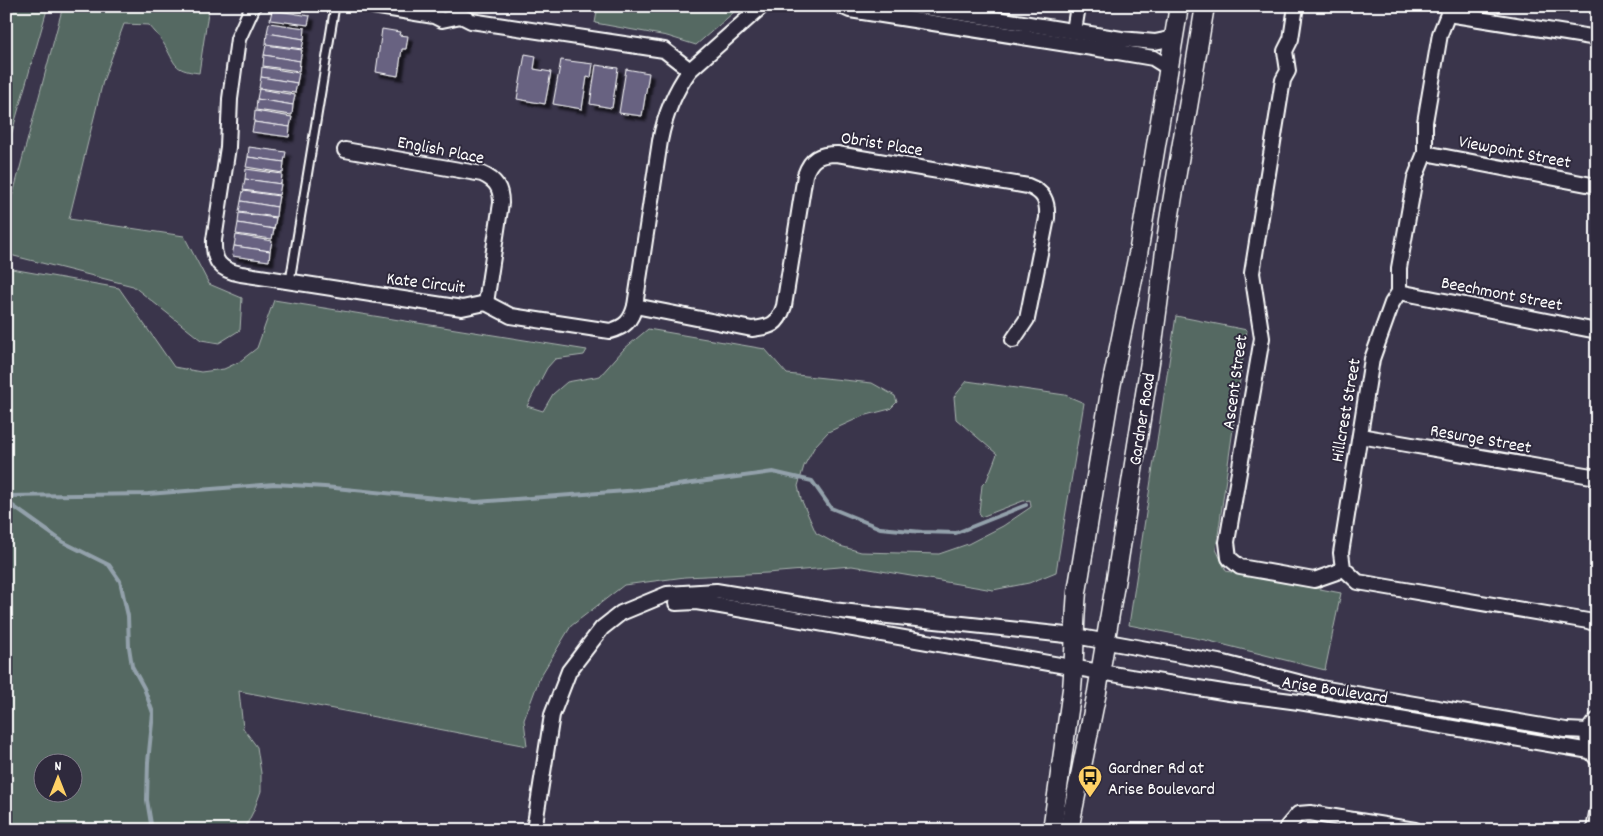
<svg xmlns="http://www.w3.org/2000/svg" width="1603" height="836" viewBox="0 0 1603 836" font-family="Dekko,sans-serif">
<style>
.green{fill:#546962;stroke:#aab4b0;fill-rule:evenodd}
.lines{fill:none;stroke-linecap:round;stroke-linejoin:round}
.stream{stroke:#93a1ab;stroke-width:4}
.building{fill:#676281;stroke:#fff;filter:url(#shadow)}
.service-casing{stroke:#fff;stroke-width:11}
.minor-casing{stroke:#fff;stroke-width:18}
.tertiary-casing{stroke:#fff;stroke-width:21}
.service{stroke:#2f2a3d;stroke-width:7}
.minor{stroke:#2f2a3d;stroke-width:14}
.tertiary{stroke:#2f2a3d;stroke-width:18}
.labels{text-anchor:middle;stroke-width:4;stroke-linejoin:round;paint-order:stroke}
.street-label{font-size:18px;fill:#fff;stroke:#2f2a3d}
.poi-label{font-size:18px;fill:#fff;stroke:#2f2a3d;text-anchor:start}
</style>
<defs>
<filter id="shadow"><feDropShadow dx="4.5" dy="4.5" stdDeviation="1" flood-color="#0009"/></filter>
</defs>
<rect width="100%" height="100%" fill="#3a354b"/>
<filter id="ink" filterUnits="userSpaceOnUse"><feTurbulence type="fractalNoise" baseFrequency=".02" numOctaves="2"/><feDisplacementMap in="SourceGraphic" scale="10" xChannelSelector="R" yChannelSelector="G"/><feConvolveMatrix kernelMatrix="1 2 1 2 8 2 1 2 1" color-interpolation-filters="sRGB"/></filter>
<g filter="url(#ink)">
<g class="green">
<polygon points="6,6 48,6 6,153"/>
<path d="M 63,6 L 209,6 L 199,73 C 172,70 176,64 164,44 C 160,37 154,31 149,25 L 124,24 L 103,81 L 69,219 L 184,236 L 209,284 L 242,298 L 240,330 L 219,343 L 201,340 L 133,286 L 6,254 L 6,204 L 13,194 Z"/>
<polygon points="598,6 741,6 696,45 667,36 595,23"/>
<path d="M 6,268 L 119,288 L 174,367 L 201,372 L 224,369 L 239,362 L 257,348 L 274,300 L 587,350 L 584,355 L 555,359 L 547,368 L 527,406 L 543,411 L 553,394 L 567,382 L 600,376 L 624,349 L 648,329 L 765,349 L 787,374 L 872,383 L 895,396 L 897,402 L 890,409 L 863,416 L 828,432 L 815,446 L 804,466 L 798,486 L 801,499 L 816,533 L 840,546 L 861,552 L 939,554 L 968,544 L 1003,526 L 1031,507 L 1030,500 L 1023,501 L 981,517 L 979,512 L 982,485 L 987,480 L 997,454 L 956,419 L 954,397 L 967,381 L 1065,395 L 1084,403 L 1056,572 L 1029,583 L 993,590 L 852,566 L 767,573 L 685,577 L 624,585 L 571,626 L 540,677 L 524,720 L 527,746 L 239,691 L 243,728 L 257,747 L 261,773 L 261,791 L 254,810 L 244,830 L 6,830 ZM 42,764 L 72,764 L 72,794 L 42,794 Z"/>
<polygon points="1176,316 1247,330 1216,549 1226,571 1341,593 1325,670 1205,640 1129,625"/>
</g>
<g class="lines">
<g class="stream">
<polyline points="6,496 148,494 275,484 325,487 476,502 640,490 773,472 812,481 831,508 880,528 922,532 956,533 1026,505"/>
<polyline points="6,498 10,504 63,542 109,565 120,581 128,616 129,647 132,666 144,688 153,713 148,762 147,800 152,830"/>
</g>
</g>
<g class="building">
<polygon points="272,10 310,16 308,25 270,20"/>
<polygon points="269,23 305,28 304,39 267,33"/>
<polygon points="382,29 400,32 399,35 408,36 406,49 402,49 398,76 376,72"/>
<polygon points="267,33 304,39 302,49 266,44"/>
<polygon points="266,45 302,50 300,61 264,55"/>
<polygon points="525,54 536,56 534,69 551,72 545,104 517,99"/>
<polygon points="264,55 300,61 299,71 263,66"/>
<polygon points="561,60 593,64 591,78 587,77 582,109 553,104"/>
<polygon points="596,65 618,68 612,108 590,104"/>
<polygon points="262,67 299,73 297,83 261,77"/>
<polygon points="626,69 649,73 642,116 619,113"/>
<polygon points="261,77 297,83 295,93 259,88"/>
<polygon points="259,89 295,95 293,105 257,99"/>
<polygon points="257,99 293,105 292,115 256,110"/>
<polygon points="255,111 292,117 290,127 254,122"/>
<polygon points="254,122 290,127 289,137 252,132"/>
<polygon points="249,147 286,152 284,162 248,157"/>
<polygon points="248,157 284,162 283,173 246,167"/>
<polygon points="246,169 282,174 281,184 245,179"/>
<polygon points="245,179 281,184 279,195 243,190"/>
<polygon points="243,191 279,196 277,207 241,201"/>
<polygon points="241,201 277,207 276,217 239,212"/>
<polygon points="239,213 276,218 274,229 238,223"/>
<polygon points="238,223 274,229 272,239 236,234"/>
<polygon points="236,235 272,241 270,251 234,246"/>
<polygon points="234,246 270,251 269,261 232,256"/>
</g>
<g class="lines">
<defs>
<polyline id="service" points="290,281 335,6"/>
<g id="minor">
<path d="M 253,6 L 238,39 L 230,99 L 228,147 L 214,240 C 213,262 220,270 241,274 L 462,308 L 486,303 L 511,316 L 610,331 C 625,327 631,321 635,306 L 660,141 C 665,115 674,92 690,70 L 762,6"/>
<polyline points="373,6 434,16 442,20 461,16 471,21 664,50 690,70"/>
<polyline points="841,6 850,10 1118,52 1153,58 1169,68"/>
<polyline points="918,6 1121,39 1155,42 1174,38"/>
<polyline points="1296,6 1291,39 1285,51 1288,71 1283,80 1252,273 1262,338 1227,542 1229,558 1240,567 1314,580 1337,572 1343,568"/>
<polyline points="1447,6 1448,14 1440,34 1425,122 1425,153 1415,178 1399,268 1399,292 1392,303 1372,359 1341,553 1343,568 1358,582 1588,621 1597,624"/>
<polyline points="1448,14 1597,38"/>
<polyline points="1074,31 1078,6"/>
<path d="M 345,150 L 482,174 C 496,180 501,188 501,203 L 486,303"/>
<polyline points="1425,153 1597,186"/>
<polyline points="1399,292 1597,331"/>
<path d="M 635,306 L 752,329 C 771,327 778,325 784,306 L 805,175 C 811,158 819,154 837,154 L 1028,186 C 1044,192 1048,201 1047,218 L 1027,319 L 1013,340"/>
<polyline points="1360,436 1597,477"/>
<polyline points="676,603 696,602 709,604 1100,672 1229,693 1299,702 1590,751"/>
<path d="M 1597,720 C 1583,731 1586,747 1597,759"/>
<polyline points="534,830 552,715 569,671 602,628 621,613 667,594 716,591 832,610 1075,636 1224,663 1321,688 1566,730 1588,731"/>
<polyline points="1287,830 1287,827 1298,814 1310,813 1415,830"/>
<polyline points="1594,830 1597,813"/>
</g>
<g id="tertiary">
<path d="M 1052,830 L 1072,689 C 1075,656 1074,624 1077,592 L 1110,392 L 1138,254 L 1179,6"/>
<polyline points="1069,830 1097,692 1117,572 1153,343 1169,220 1205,6"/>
</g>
</defs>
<use href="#service" class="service-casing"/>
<use href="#minor" class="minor-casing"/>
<use href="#tertiary" class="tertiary-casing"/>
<use href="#service" class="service"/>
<use href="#minor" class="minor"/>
<use href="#tertiary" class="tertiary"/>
</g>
</g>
<defs>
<symbol id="bus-pin" viewBox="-11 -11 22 30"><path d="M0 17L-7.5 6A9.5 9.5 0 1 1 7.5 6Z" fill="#ffd166" stroke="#2f2a3d"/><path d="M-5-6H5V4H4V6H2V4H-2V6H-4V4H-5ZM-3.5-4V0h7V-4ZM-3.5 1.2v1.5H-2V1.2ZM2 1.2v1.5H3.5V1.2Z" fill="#111"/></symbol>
</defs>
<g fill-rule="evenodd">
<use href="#bus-pin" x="1076" y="763" width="28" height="38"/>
</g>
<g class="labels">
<g class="street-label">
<text transform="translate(882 143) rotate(9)" y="6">Obrist Place</text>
<text transform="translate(441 149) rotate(11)" y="6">English Place</text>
<text transform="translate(1515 151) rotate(11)" y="6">Viewpoint Street</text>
<text transform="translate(426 282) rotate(7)" y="6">Kate Circuit</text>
<text transform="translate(1502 293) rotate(11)" y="6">Beechmont Street</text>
<text transform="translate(1234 382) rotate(-82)" y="6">Ascent Street</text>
<text transform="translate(1345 410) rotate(-80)" y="6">Hillcrest Street</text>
<text transform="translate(1141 419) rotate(-81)" y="6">Gardner Road</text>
<text transform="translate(1481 438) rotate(10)" y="6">Resurge Street</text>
<text transform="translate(1335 689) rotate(9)" y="6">Arise Boulevard</text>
</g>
<g class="poi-label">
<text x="1108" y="773">Gardner Rd at<tspan x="1108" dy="21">Arise Boulevard</tspan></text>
</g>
</g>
<rect width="1603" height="836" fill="none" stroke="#2f2a3d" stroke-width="25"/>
<rect x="12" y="12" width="1578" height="811" fill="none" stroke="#fff" stroke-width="2" filter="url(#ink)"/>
<g transform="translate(58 778)"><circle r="24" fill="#2f2a3d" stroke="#827f8b"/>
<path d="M0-4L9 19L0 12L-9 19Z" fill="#ffd166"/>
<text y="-8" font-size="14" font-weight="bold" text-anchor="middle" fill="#ffffff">N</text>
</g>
</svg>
